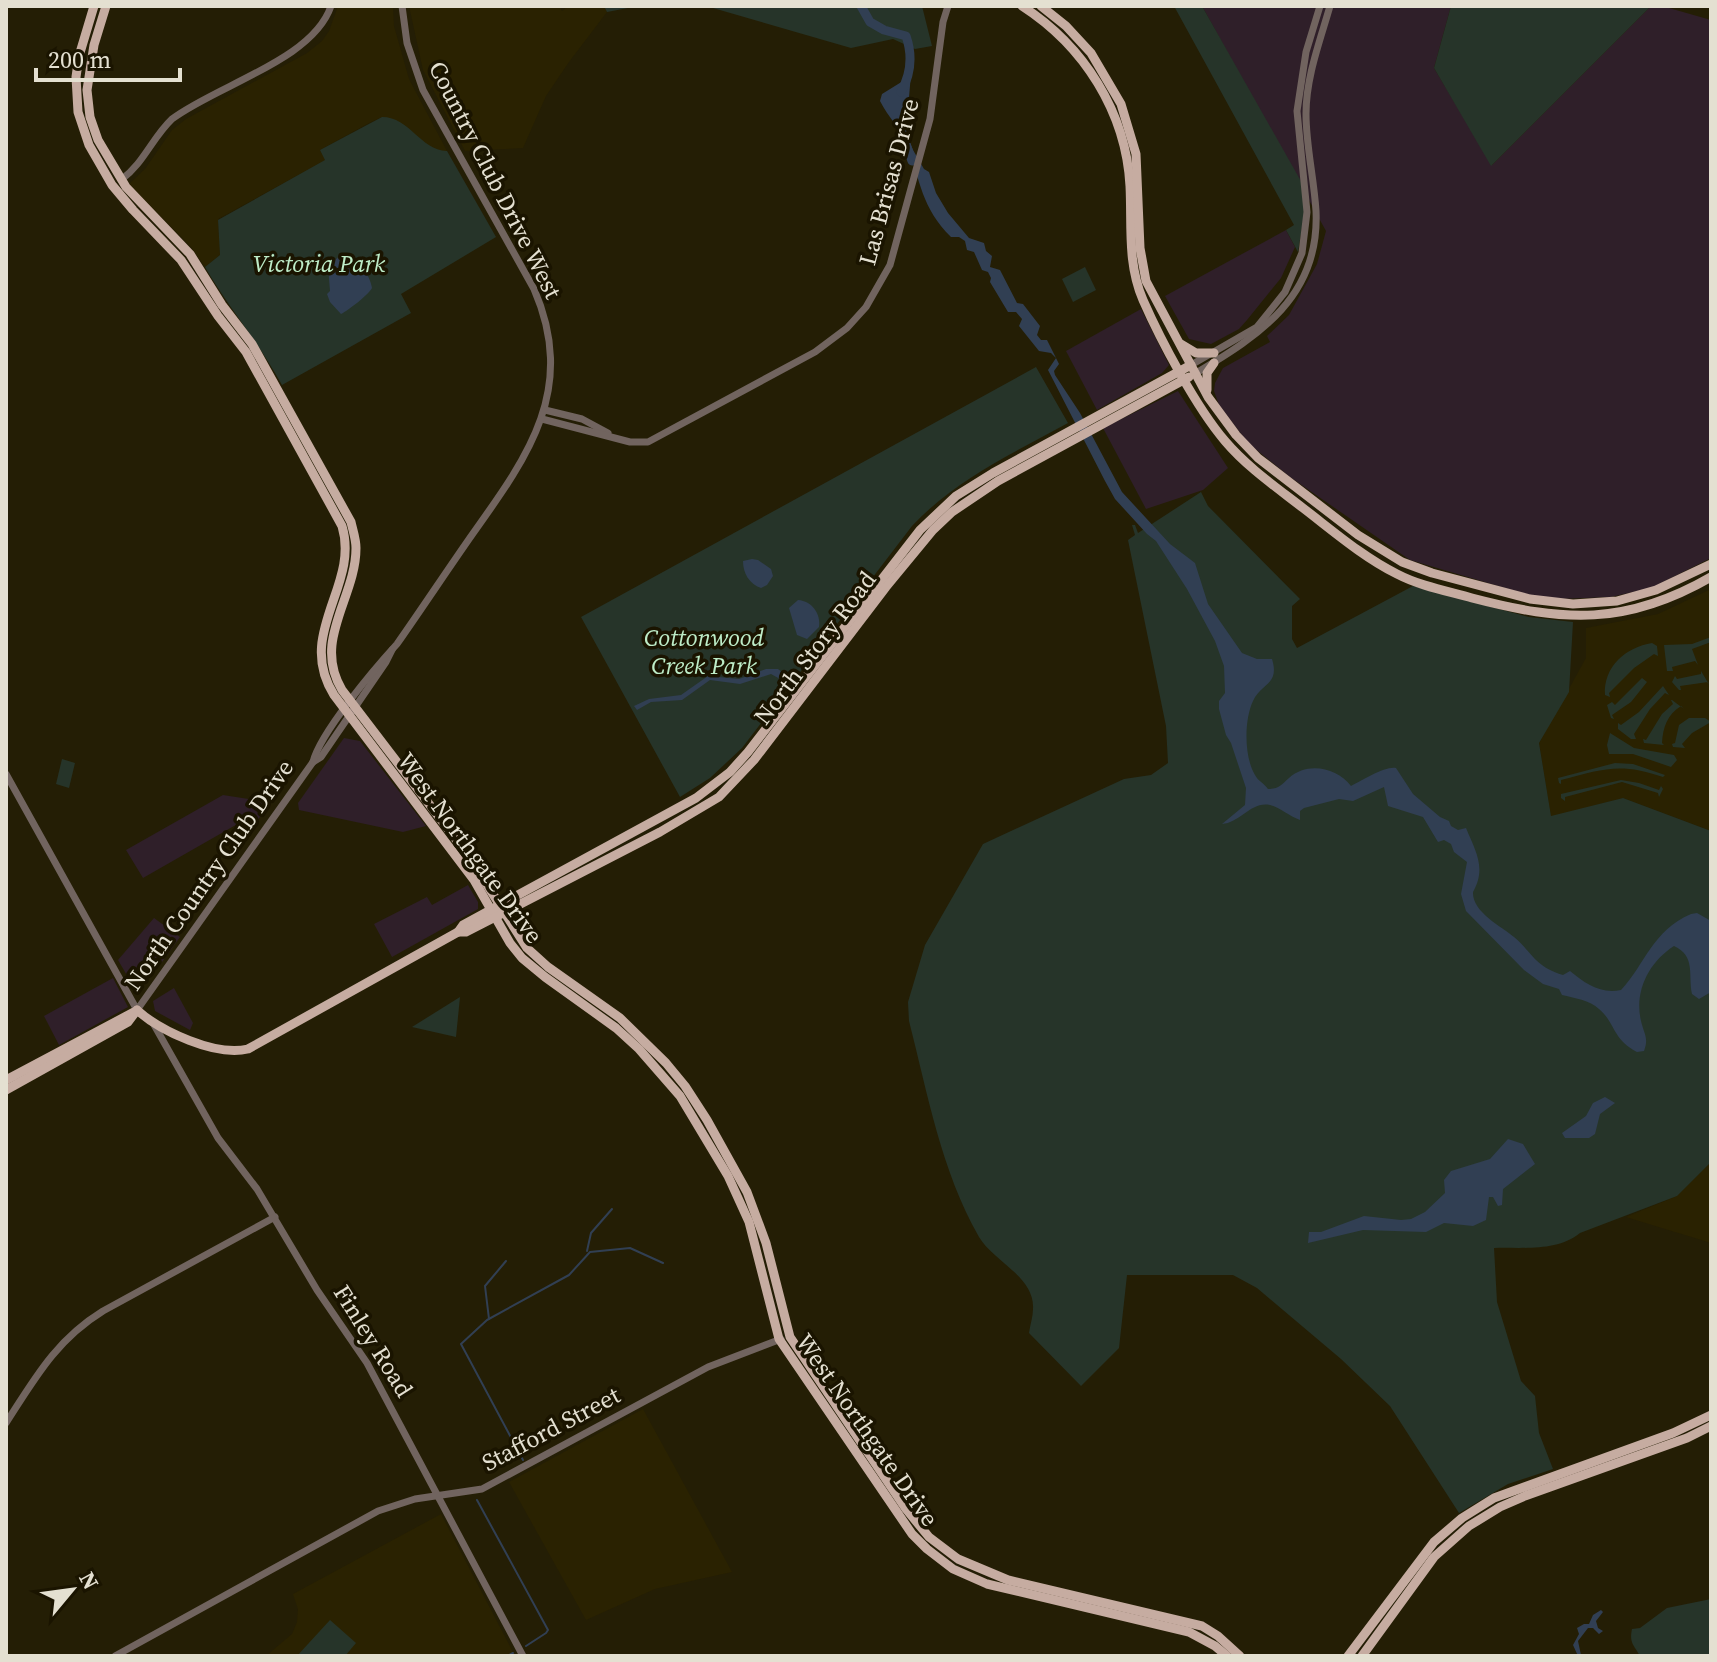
<svg xmlns="http://www.w3.org/2000/svg" width="1717" height="1662" viewBox="0 0 1717 1662" font-family="'Source Serif 4',serif">
<style>
.commercial{fill:#2f1f29}
.built{fill:#2a2201}
.green{fill:#263429}
.water{fill:#313f53}
.lines{fill:none;stroke-linecap:round;stroke-linejoin:round}
.stream{stroke:#313f53;stroke-width:2}
.river{stroke:#313f53;stroke-width:9}
.minor{stroke:#71645f;stroke-width:7}
.major{stroke:#c6aca1;stroke-width:9}
.labels{text-anchor:middle;stroke-width:7;stroke-linejoin:round;paint-order:stroke}
.street-label{font-size:24px;fill:#e4e0d1;stroke:#1a1400}
.park-label{font-size:24px;font-style:italic;fill:#beedc8;stroke:#1a1400}
</style>
<rect width="100%" height="100%" fill="#241e05"/>
<g class="commercial">
<polygon points="1202,6 1451,6 1434,68 1492,165 1651,6 1662,6 1711,20 1711,558 1651,588 1611,597 1559,599 1532,596 1410,560 1290,477 1248,443 1219,405 1214,391 1215,383 1223,368 1270,342 1267,336 1289,315 1317,264 1326,231"/>
<polygon points="1286,230 1295,247 1281,278 1247,320 1239,329 1211,344 1189,339 1165,296"/>
<polygon points="1141,309 1169,365 1162,373 1097,410 1066,351"/>
<polygon points="1178,391 1228,468 1203,490 1146,509 1103,428"/>
<polygon points="344,738 360,741 426,826 403,832 299,810 298,803"/>
<polygon points="223,795 255,800 268,806 251,829 241,822 143,878 126,850"/>
<polygon points="468,885 478,902 478,909 392,957 374,924 427,897 432,905"/>
<polygon points="154,918 180,937 162,962 158,960 137,986 132,984 118,960"/>
<polygon points="113,978 128,1007 59,1045 44,1016"/>
<polygon points="174,988 193,1023 190,1030 155,1011 153,1001"/>
</g>
<g class="built">
<polygon points="338,6 393,6 394,26 409,79 447,151 437,151 382,117 369,123 320,150 326,160 218,219 220,255 205,267 191,247 129,184 145,169 172,130 186,119 307,53 322,41 329,31"/>
<polygon points="409,6 559,6 562,11 569,6 604,6 607,12 569,62 546,96 523,148 465,151 423,70"/>
<polygon points="1711,589 1711,831 1623,798 1551,817 1539,743 1586,658 1586,628 1658,614"/>
<polygon points="1711,1162 1711,1243 1626,1217 1677,1196"/>
<polygon points="643,1409 732,1572 655,1589 586,1620 509,1482"/>
<polygon points="441,1514 514,1654 266,1656 292,1634 297,1622 298,1609 293,1594"/>
</g>
<g class="green">
<polygon points="604,6 922,6 932,46 915,49 893,39 851,48 713,8 633,7 607,12"/>
<polygon points="1174,6 1202,6 1302,183 1305,209 1298,252 1286,230 1294,225"/>
<polygon points="1451,6 1651,6 1491,166 1434,68"/>
<path d="M 382,117 C 410,117 420,150 447,151 L 496,237 L 401,294 L 411,313 L 282,385 C 259,343 229,308 205,267 L 220,255 L 218,220 L 325,160 L 320,150 Z"/>
<polygon points="1085,267 1096,290 1073,302 1062,279"/>
<path d="M 1036,367 L 1068,423 C 1013,453 955,480 912,526 L 742,748 L 710,778 L 680,797 L 581,617 Z"/>
<path d="M 1201,492 L 1208,506 L 1300,599 L 1292,606 L 1292,639 L 1297,648 L 1413,586 L 1529,617 L 1573,622 L 1569,692 L 1539,743 L 1551,816 L 1623,798 L 1711,831 L 1711,1162 L 1677,1196 L 1580,1233 C 1557,1252 1522,1247 1494,1248 L 1497,1302 L 1521,1381 L 1535,1396 L 1539,1433 L 1553,1469 L 1508,1484 L 1459,1513 L 1390,1406 L 1341,1359 L 1257,1288 L 1233,1275 L 1127,1275 L 1119,1348 L 1081,1386 L 1029,1333 C 1030,1325 1033,1317 1033,1309 C 1035,1277 994,1262 979,1237 C 941,1170 928,1095 909,1021 L 908,1002 L 925,945 L 983,844 L 1124,779 L 1151,775 L 1168,763 L 1166,726 L 1128,540 L 1135,535 L 1132,525 L 1135,525 L 1138,533 Z"/>
<polygon points="1711,637 1711,642 1692,649 1698,665 1695,661 1672,667 1673,671 1667,671 1664,645 1692,644"/>
<path d="M 1652,643 L 1657,646 L 1658,656 L 1654,654 L 1634,668 L 1609,693 L 1610,697 L 1605,695 C 1603,667 1626,647 1652,643 Z"/>
<polygon points="1701,671 1710,686 1708,682 1680,686 1681,690 1679,690 1672,682 1675,676 1677,679 1701,674"/>
<polygon points="1642,678 1647,682 1631,702 1612,715 1614,719 1611,718 1607,705 1612,702 1615,705"/>
<polygon points="1663,686 1669,695 1665,693 1650,709 1634,734 1636,739 1631,739 1618,729 1618,723 1621,725 1639,712"/>
<path d="M 1671,700 L 1672,700 L 1684,709 L 1681,706 C 1667,715 1663,727 1662,743 L 1664,745 L 1644,743 L 1643,739 L 1646,740 L 1662,714 L 1673,704 Z"/>
<polygon points="1689,718 1705,718 1711,722 1692,733 1682,744 1685,748 1673,747 1672,744 1675,743 1679,725"/>
<polygon points="1610,733 1634,748 1674,755 1677,760 1671,767 1633,754 1609,754 1607,745"/>
<polygon points="62,759 75,763 69,788 56,784"/>
<path d="M 1615,763 L 1633,764 L 1665,775 L 1663,777 C 1620,762 1603,769 1561,780 L 1561,784 L 1559,783 L 1558,778 Z"/>
<polygon points="1621,780 1639,783 1659,790 1661,786 1663,789 1659,797 1658,793 1622,782 1565,797 1565,801 1561,798 1561,794"/>
<polygon points="460,997 456,1037 412,1027"/>
<path d="M 1711,1599 L 1711,1656 L 1640,1656 C 1634,1645 1629,1643 1632,1629 L 1640,1628 L 1667,1608 Z"/>
<polygon points="330,1620 356,1643 345,1656 297,1656"/>
</g>
<g class="water">
<path d="M 912,62 L 906,133 L 913,150 L 924,169 L 929,172 L 936,193 L 948,213 L 969,238 L 984,243 L 986,251 L 992,256 L 990,267 L 1000,270 L 1017,303 L 1023,304 L 1040,326 L 1037,335 L 1041,340 L 1047,340 L 1059,364 L 1054,371 L 1055,375 L 1080,413 L 1122,492 L 1170,544 L 1195,563 L 1208,604 L 1242,653 L 1257,659 L 1272,659 C 1280,685 1261,683 1253,701 C 1244,720 1244,757 1255,775 C 1258,781 1264,783 1268,789 C 1279,789 1281,785 1289,778 C 1308,761 1337,768 1351,786 C 1363,780 1385,766 1396,768 L 1413,794 L 1440,817 L 1449,821 L 1451,826 L 1458,830 L 1466,828 C 1475,850 1487,868 1473,892 C 1472,912 1501,926 1514,937 C 1533,953 1534,966 1563,975 L 1570,971 C 1586,984 1600,994 1621,990 C 1646,963 1652,931 1691,914 L 1697,913 L 1711,921 L 1711,992 L 1699,999 L 1692,994 C 1688,975 1696,956 1674,946 C 1649,962 1634,991 1641,1021 C 1644,1034 1649,1038 1644,1051 L 1637,1052 C 1612,1039 1615,1022 1599,1009 C 1590,1000 1574,998 1562,995 L 1559,989 L 1543,984 L 1524,970 L 1466,911 L 1461,894 L 1467,862 L 1454,852 L 1451,844 L 1444,840 L 1438,842 L 1423,817 L 1388,806 L 1384,787 L 1353,801 L 1339,799 L 1304,808 L 1300,811 L 1300,820 C 1289,816 1281,808 1270,805 C 1251,801 1240,823 1222,824 L 1245,805 L 1246,788 L 1231,743 L 1226,735 L 1219,709 L 1219,701 L 1225,693 L 1224,666 L 1215,641 L 1187,589 L 1156,541 L 1147,534 L 1115,499 L 1105,481 L 1048,370 L 1056,358 L 1051,353 L 1039,351 L 1019,326 L 1022,319 L 1016,312 L 1008,312 L 990,282 L 991,278 L 988,272 L 982,270 L 974,252 L 967,250 L 965,241 L 959,237 L 951,237 C 921,207 921,182 907,145 C 901,129 888,117 880,101 L 882,94 L 903,81 L 908,86 L 906,63 Z"/>
<path d="M 343,253 C 357,257 370,274 372,288 C 368,295 349,310 341,314 L 330,302 L 327,294 L 330,291 L 328,266 Z"/>
<path d="M 752,559 L 758,560 L 771,569 L 773,576 L 767,585 L 761,588 C 749,584 743,573 743,561 Z"/>
<path d="M 798,600 C 812,601 821,614 819,627 L 807,639 L 797,635 L 789,608 Z"/>
<polygon points="766,669 778,669 792,680 789,684 771,674 740,684 710,680 682,700 651,702 637,710 634,706 649,699 681,695 708,676 739,679"/>
<polygon points="1605,1097 1615,1103 1600,1114 1595,1134 1589,1138 1565,1138 1562,1133 1586,1116 1593,1103"/>
<polygon points="1508,1139 1523,1144 1535,1164 1503,1189 1502,1205 1498,1206 1493,1197 1489,1197 1486,1220 1473,1226 1444,1223 1426,1232 1363,1230 1308,1243 1309,1232 1321,1232 1364,1216 1401,1220 1411,1219 1425,1212 1445,1193 1444,1180 1451,1171 1490,1159"/>
<polygon points="1601,1610 1603,1612 1596,1621 1598,1628 1603,1631 1599,1634 1593,1628 1588,1628 1578,1641 1581,1655 1578,1656 1573,1645 1579,1634 1577,1628 1584,1624 1589,1624 1593,1615"/>
</g>
<g class="lines">
<g class="stream">
<polyline points="587,1251 591,1233 612,1209"/>
<polyline points="489,1319 485,1286 506,1261"/>
<polyline points="523,1460 461,1344 487,1320 569,1275 590,1252 630,1248 663,1263"/>
<polyline points="477,1500 548,1630 546,1633 526,1646"/>
<polyline points="507,1656 513,1653"/>
</g>
<g class="river">
<path d="M 861,6 L 870,22 L 884,30 L 906,36 C 913,56 911,74 901,92"/>
<polyline points="901,130 912,161"/>
</g>
<g class="minor">
<path d="M 121,180 C 144,163 152,138 172,119 C 217,85 313,60 331,6"/>
<polyline points="1191,365 1257,327 1285,292 1302,253 1307,212 1297,111 1306,52 1320,6"/>
<path d="M 1196,373 C 1260,335 1320,296 1316,211 C 1314,178 1306,146 1306,114 C 1306,77 1320,41 1330,6"/>
<polyline points="545,410 582,419 608,433"/>
<polyline points="542,419 630,442 648,442 815,352 847,328 866,307 890,265 930,119 943,22 948,6"/>
<polyline points="313,762 321,757 386,662 392,650"/>
<path d="M 6,774 L 137,1010 L 313,762 C 320,733 375,668 397,644 C 423,607 448,569 474,532 C 529,455 577,388 534,289 L 423,90 L 407,43 L 402,6"/>
<polyline points="153,1023 218,1138 257,1189 317,1290 367,1363 523,1656"/>
<path d="M 6,1423 C 35,1378 56,1340 103,1311 L 275,1217"/>
<polyline points="115,1656 378,1511 415,1499 482,1489 708,1367 781,1339"/>
</g>
<g class="major">
<path d="M 94,6 L 79,56 L 76,77 L 78,112 L 89,145 L 112,185 L 133,210 L 181,260 L 218,316 L 246,352 L 342,526 C 360,586 295,633 334,695 L 474,880 L 510,943 L 522,958 L 545,977 L 616,1028 L 639,1049 L 680,1096 L 728,1176 L 749,1222 L 779,1339 L 912,1534 L 927,1549 L 953,1569 L 987,1584 L 1189,1632 L 1215,1646 L 1227,1656"/>
<path d="M 106,6 L 94,45 L 87,90 L 90,117 L 98,140 L 126,187 L 190,254 L 222,305 L 252,344 L 351,522 C 353,531 356,539 356,548 C 356,598 312,640 342,690 L 468,855 L 527,948 L 548,967 L 620,1018 L 666,1063 L 685,1086 L 707,1120 L 747,1192 L 766,1243 L 790,1337 L 906,1509 L 929,1537 L 958,1559 L 1008,1580 L 1202,1626 L 1218,1636 L 1240,1656"/>
<path d="M 1022,6 C 1084,46 1126,112 1130,186 C 1132,225 1127,263 1143,300 C 1161,341 1196,407 1225,441 C 1247,467 1276,487 1303,508 C 1333,531 1363,557 1397,574 C 1420,586 1447,591 1472,598 C 1564,622 1626,626 1711,577"/>
<polyline points="1041,6 1066,26 1091,53 1121,104 1136,154 1140,248 1146,281 1208,397 1236,435 1258,458 1358,535 1402,562 1432,573 1530,599 1573,604 1617,601 1656,590 1711,564"/>
<polyline points="1181,344 1196,353 1214,353"/>
<polyline points="1207,390 1207,373 1214,363"/>
<polyline points="458,932 466,932 660,832 719,797 754,760 886,587 933,530 952,512 998,481 1189,377"/>
<path d="M 137,1010 C 160,1031 216,1057 248,1049 L 458,932 L 463,925 L 696,798 L 730,772 L 748,752 L 920,530 L 956,496 L 993,473 L 1191,365"/>
<polyline points="6,1080 134,1012"/>
<polyline points="6,1090 128,1022 137,1010"/>
<polyline points="1348,1656 1434,1542 1462,1518 1494,1498 1673,1433 1711,1415"/>
<polyline points="1362,1656 1434,1557 1469,1526 1500,1507 1525,1496 1687,1438 1711,1426"/>
</g>
</g>
<g class="labels">
<g class="street-label">
<text transform="translate(495 180) rotate(63)" y="8">Country Club Drive West</text>
<text transform="translate(889 182) rotate(-75)" y="8">Las Brisas Drive</text>
<text transform="translate(815 648) rotate(-53)" y="8">North Story Road</text>
<text transform="translate(470 848) rotate(54)" y="8">West Northgate Drive</text>
<text transform="translate(209 875) rotate(-55)" y="8">North Country Club Drive</text>
<text transform="translate(373 1341) rotate(58)" y="8">Finley Road</text>
<text transform="translate(551 1429) rotate(-28)" y="8">Stafford Street</text>
<text transform="translate(867 1430) rotate(55)" y="8">West Northgate Drive</text>
</g>
<g class="park-label">
<text x="319" y="272">Victoria Park</text>
<text x="704" y="646">Cottonwood<tspan x="704" dy="28">Creek Park</tspan></text>
</g>
</g>
<rect width="1717" height="1662" fill="none" stroke="#e4e0d1" stroke-width="16"/>
<g transform="translate(72 1590) rotate(61)" stroke="#1a1400" stroke-width="6" paint-order="stroke">
<path d="M0-6L14 30L0 20L-14 30Z" fill="#e4e0d1"/>
<text y="-12" font-size="22" font-weight="bold" text-anchor="middle" fill="#e4e0d1">N</text>
</g>
<path d="M36 68v12h144v-12" fill="none" stroke="#e4e0d1" stroke-width="4"/>
<text x="48" y="68" font-size="24" fill="#e4e0d1" stroke="#1a1400" stroke-width="6" paint-order="stroke">200 m</text>
</svg>
